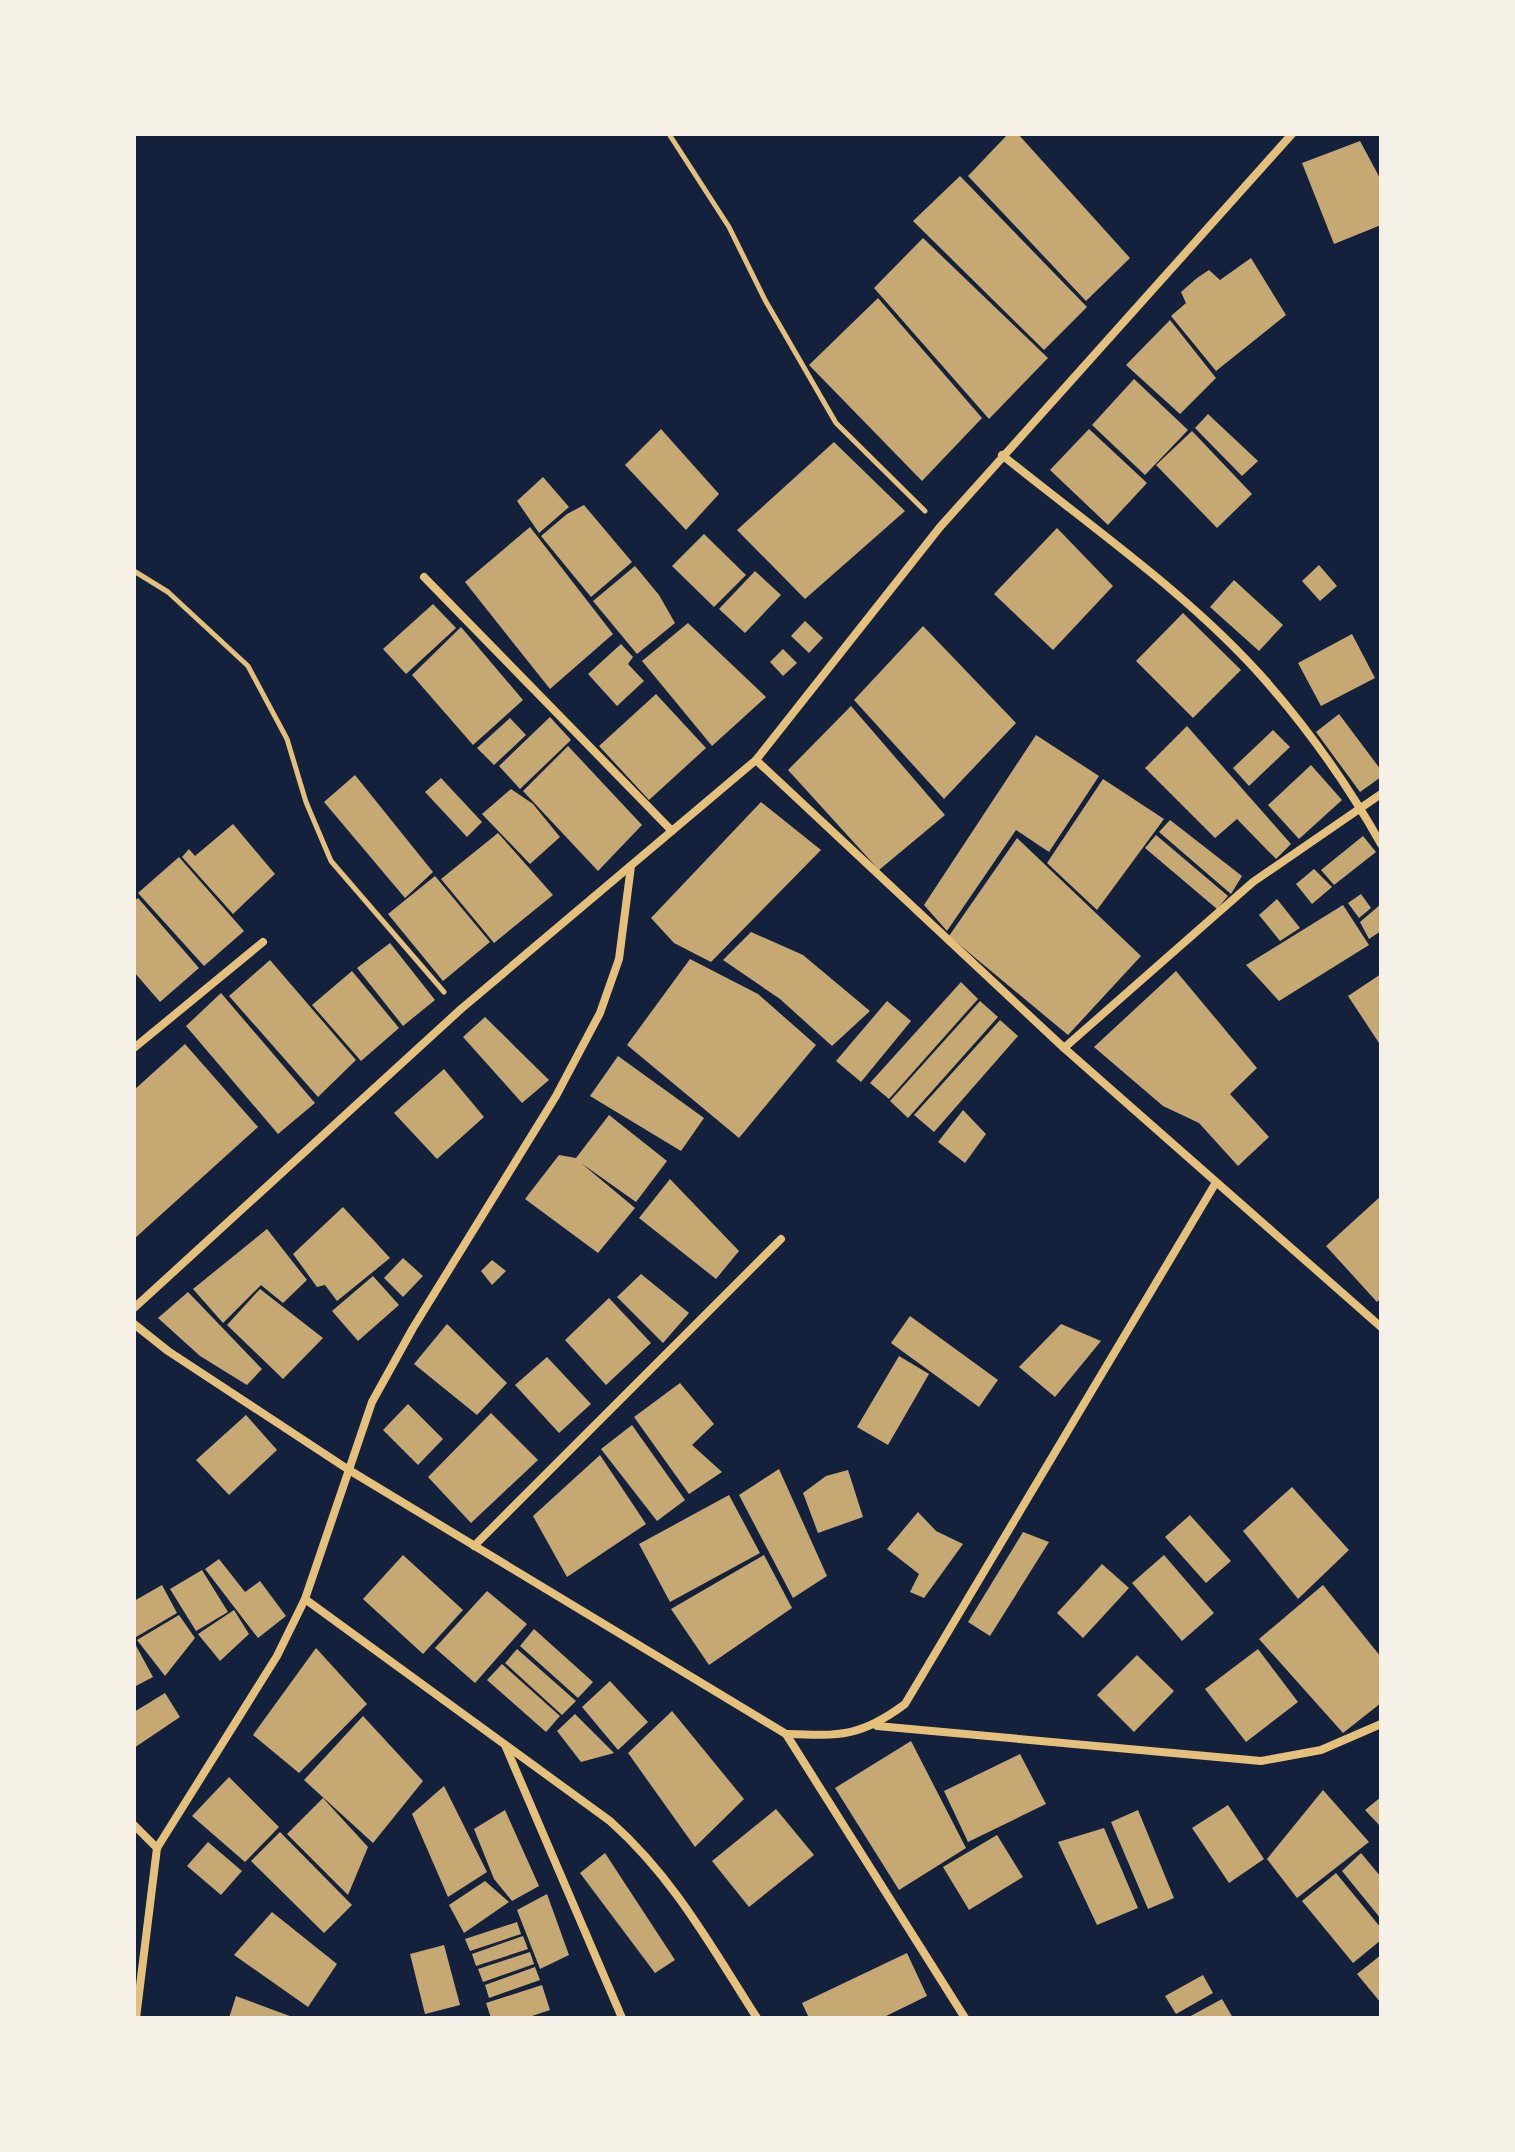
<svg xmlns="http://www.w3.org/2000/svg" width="1515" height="2152" viewBox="0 0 1515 2152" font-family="'Titillium Web',sans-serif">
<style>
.building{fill:#c6a872}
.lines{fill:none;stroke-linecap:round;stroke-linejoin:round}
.path{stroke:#e5c07b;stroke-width:5}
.minor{stroke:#e5c07b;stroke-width:8}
</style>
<rect width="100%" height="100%" fill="#14213d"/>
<g class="building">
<polygon points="1008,134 1018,134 1130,258 1086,301 968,176"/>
<polygon points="1360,141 1381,180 1381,225 1334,244 1302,163"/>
<polygon points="960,176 1087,307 1044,350 913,221"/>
<polygon points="923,238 1048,358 989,419 874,288"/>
<polygon points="1251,258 1286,315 1216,371 1171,316 1186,303 1181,292 1197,278 1209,270 1220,280"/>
<polygon points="878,298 982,418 922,481 809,365"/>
<polygon points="1170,320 1216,378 1180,414 1126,365"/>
<polygon points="1134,379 1188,430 1145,475 1092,425"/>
<polygon points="1208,414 1258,461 1242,476 1195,428"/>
<polygon points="661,429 719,494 686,530 625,465"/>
<polygon points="1089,429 1147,483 1108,525 1050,470"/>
<polygon points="1192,431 1252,494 1217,528 1156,465"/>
<polygon points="834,442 905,511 805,599 737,530"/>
<polygon points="543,477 569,507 539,533 517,501"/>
<polygon points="584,505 632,562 591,597 541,536 567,514"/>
<polygon points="530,527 613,634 550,689 465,582"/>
<polygon points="1057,528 1113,586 1053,650 994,594"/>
<polygon points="704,534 746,575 714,607 672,566"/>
<polygon points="1319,565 1337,586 1320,601 1302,581"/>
<polygon points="635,566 659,595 675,623 637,654 593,601"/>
<polygon points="755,571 781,595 745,633 719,609"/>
<polygon points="1234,580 1283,625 1259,651 1210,607"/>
<polygon points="433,604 456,628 406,674 383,649"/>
<polygon points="1183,613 1241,670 1193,718 1136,661"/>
<polygon points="805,621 823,638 809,653 791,636"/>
<polygon points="688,623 766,697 712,746 642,661"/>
<polygon points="923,626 1016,723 944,799 854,700"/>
<polygon points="461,627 523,700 473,745 412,675"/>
<polygon points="1352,634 1375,678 1321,706 1298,663"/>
<polygon points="621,644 633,657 628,664 644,681 617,706 588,674"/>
<polygon points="783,649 797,663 783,676 770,662"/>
<polygon points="656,694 706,748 649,800 599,746"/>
<polygon points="851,706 945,815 879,870 788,770"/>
<polygon points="1339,714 1381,770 1381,777 1360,792 1316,732"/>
<polygon points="550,717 571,740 520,789 499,766"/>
<polygon points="510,718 526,735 494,765 477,748"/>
<polygon points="1187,726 1291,844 1276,859 1237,819 1215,838 1145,768"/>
<polygon points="1273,730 1290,747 1249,786 1233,768"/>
<polygon points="1036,735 1099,776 1049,852 1016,830 947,931 924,905"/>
<polygon points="568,746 642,825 598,871 523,791"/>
<polygon points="1311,765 1342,800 1299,839 1268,805"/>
<polygon points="355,775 433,872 405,898 324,802"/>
<polygon points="441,778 482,822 467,837 425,792"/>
<polygon points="1103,779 1164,819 1097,910 1047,863"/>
<polygon points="511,789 533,804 560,837 530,864 482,814"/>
<polygon points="761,802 821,850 711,962 674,943 651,918"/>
<polygon points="1170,820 1242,876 1231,894 1159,832"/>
<polygon points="233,824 275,874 233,914 182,857 189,849 195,856"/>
<polygon points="498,833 553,895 494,943 441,879"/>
<polygon points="1156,835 1228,896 1217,909 1145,848"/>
<polygon points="1363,836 1376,852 1334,885 1321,870"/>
<polygon points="1017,838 1141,956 1068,1035 949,936"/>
<polygon points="179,857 244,931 204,966 138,893"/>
<polygon points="1314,869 1332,887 1312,904 1296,884"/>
<polygon points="435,876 490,942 443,981 388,914"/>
<polygon points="1361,894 1371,908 1359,918 1348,903"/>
<polygon points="138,898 199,968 160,1002 134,972 134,901"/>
<polygon points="1277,899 1300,928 1280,941 1259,915"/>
<polygon points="1381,904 1381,931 1369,939 1360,922"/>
<polygon points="1343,905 1369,945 1279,1001 1246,965"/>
<polygon points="751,932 803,955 870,1011 832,1046 780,999 723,960"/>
<polygon points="390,943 435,1000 403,1026 357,968"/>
<polygon points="690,959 758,994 816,1045 739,1138 627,1045"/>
<polygon points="270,960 356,1060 318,1097 229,996"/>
<polygon points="352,971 399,1028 361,1061 312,1005"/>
<polygon points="1176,971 1257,1068 1230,1094 1269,1137 1238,1166 1199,1123 1163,1106 1094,1047"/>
<polygon points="1381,974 1381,1046 1348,996"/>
<polygon points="961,982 978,999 889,1099 870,1083"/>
<polygon points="221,993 315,1103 278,1134 186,1026"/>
<polygon points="887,1001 911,1021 861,1082 836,1061"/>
<polygon points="980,1001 998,1017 908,1118 890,1101"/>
<polygon points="485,1017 549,1080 522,1103 463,1037"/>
<polygon points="1000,1020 1018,1036 934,1132 914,1115"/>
<polygon points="185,1044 258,1127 134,1239 134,1090"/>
<polygon points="618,1056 704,1118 681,1151 590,1096"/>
<polygon points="444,1069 484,1117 437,1159 394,1113"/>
<polygon points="963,1110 986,1134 965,1163 938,1142"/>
<polygon points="609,1115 667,1161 636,1202 581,1163 635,1208 598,1253 525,1199 559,1155 576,1158"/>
<polygon points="670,1179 739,1251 716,1279 639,1218"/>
<polygon points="1381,1196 1381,1298 1377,1302 1326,1246"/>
<polygon points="343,1207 390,1258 337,1301 325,1285 317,1287 293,1254"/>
<polygon points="267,1229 307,1280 283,1303 261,1285 223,1323 193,1289"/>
<polygon points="403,1258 423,1276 403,1297 384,1278"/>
<polygon points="492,1260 506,1271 492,1285 481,1271"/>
<polygon points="641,1274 689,1313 663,1343 617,1297"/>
<polygon points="373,1276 399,1305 358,1341 332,1311"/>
<polygon points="260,1289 323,1338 283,1379 227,1325"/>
<polygon points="188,1292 262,1369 247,1385 200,1356 158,1318"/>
<polygon points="609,1298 651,1343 606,1385 565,1340"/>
<polygon points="910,1316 998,1380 979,1407 891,1343"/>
<polygon points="447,1324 507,1383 477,1415 414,1364"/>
<polygon points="1061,1324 1101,1341 1055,1397 1019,1367"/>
<polygon points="899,1356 929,1374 888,1445 857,1427"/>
<polygon points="547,1357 591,1404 559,1433 515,1385"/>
<polygon points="680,1383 714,1424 692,1445 722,1472 689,1494 634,1417"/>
<polygon points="408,1404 443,1439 418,1465 383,1430"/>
<polygon points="491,1413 538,1460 471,1523 428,1477"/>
<polygon points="246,1415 277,1450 229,1495 196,1460"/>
<polygon points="632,1425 685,1500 657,1521 601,1449"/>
<polygon points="600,1455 646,1524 567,1577 533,1516"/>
<polygon points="779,1469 827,1576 793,1598 739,1495"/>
<polygon points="848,1470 863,1517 818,1533 803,1493 826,1476"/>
<polygon points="1292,1487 1349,1550 1298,1599 1243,1531"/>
<polygon points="729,1495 760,1553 670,1602 639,1544"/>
<polygon points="918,1512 936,1531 963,1544 924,1598 910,1592 919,1574 887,1549"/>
<polygon points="1190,1515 1231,1561 1206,1583 1165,1537"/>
<polygon points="1023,1532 1049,1542 990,1636 968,1622"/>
<polygon points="403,1555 463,1610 423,1654 363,1599"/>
<polygon points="764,1555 792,1608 709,1665 671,1609"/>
<polygon points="1164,1555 1214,1613 1182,1641 1132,1583"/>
<polygon points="219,1559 245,1592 260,1581 286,1616 258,1638 205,1569"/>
<polygon points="1102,1564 1129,1588 1083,1638 1057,1613"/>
<polygon points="202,1570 228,1612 196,1631 170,1589"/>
<polygon points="162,1585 177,1613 136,1637 134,1601"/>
<polygon points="1323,1585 1381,1657 1381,1703 1343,1733 1259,1639"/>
<polygon points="487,1591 527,1624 475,1683 435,1648"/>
<polygon points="234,1610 249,1634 220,1661 198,1634"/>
<polygon points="179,1615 195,1638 165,1676 137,1640"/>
<polygon points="534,1629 593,1682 578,1698 520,1646"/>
<polygon points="134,1642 153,1677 134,1687"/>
<polygon points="316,1648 367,1704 299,1773 253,1735"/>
<polygon points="517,1649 576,1701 562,1715 505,1663"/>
<polygon points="1258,1649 1298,1702 1246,1742 1205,1689"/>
<polygon points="1137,1655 1174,1691 1134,1732 1097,1695"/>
<polygon points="502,1664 560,1716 546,1732 487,1680"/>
<polygon points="610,1681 648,1722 618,1750 582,1707"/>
<polygon points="165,1693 180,1717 134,1748 134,1712"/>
<polygon points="672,1711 744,1799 695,1847 628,1753"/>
<polygon points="575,1714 614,1753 581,1762 557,1731"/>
<polygon points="363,1716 423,1781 373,1843 304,1780"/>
<polygon points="911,1741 966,1848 899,1890 835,1788"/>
<polygon points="1020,1754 1046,1804 968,1842 944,1791"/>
<polygon points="229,1777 279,1827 245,1862 192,1816"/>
<polygon points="444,1786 487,1872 448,1897 412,1814"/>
<polygon points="1323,1790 1369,1842 1297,1898 1267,1859"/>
<polygon points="1381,1797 1381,1827 1365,1810"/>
<polygon points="323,1798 368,1847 348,1895 287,1834"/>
<polygon points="1228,1805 1264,1859 1229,1883 1192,1828"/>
<polygon points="776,1809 814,1855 749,1907 712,1861"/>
<polygon points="505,1810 539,1886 512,1901 494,1879 474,1829"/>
<polygon points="1138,1810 1174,1898 1148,1909 1111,1822"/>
<polygon points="1104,1828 1138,1908 1097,1925 1058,1842"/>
<polygon points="280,1832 352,1905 324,1933 251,1861"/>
<polygon points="997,1835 1023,1877 969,1910 943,1867"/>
<polygon points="208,1842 242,1871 221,1895 187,1866"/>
<polygon points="605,1853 675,1960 655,1973 580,1873"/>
<polygon points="1361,1853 1381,1877 1381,1919 1342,1871"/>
<polygon points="1336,1873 1381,1928 1381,1940 1353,1963 1302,1901"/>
<polygon points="485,1881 509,1902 464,1933 449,1905"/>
<polygon points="547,1894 569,1955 540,1969 517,1910"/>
<polygon points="272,1912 337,1964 308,2007 234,1955"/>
<polygon points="517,1922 521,1934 470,1951 465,1939"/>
<polygon points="523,1936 528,1949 476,1966 472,1954"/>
<polygon points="444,1945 460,2005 425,2014 410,1954"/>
<polygon points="530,1952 534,1964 483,1982 478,1969"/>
<polygon points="907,1953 927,1996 882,2018 809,2018 802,2003"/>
<polygon points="1381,1955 1381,2003 1357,1974"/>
<polygon points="535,1967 540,1980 489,1998 485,1985"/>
<polygon points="1203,1975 1213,1993 1176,2014 1165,1996"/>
<polygon points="542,1985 550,2010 526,2018 491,2018 486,2003"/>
<polygon points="236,1996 295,2018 229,2018"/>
<polygon points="1222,1999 1233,2018 1187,2018"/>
</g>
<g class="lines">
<g class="path">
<polyline points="669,134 729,227 765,300 836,423 925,511"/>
<polyline points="134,571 168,592 248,666 287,739 306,802 331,861 444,992"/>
</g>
<g class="minor">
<path d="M 1002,455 C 1091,527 1190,595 1265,680 C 1308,729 1349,787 1381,844"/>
<polyline points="424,577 672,831"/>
<polyline points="756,760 1064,1048 1381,1327"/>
<polyline points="134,1048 263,942"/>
<polyline points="1064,1048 1253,882 1381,794"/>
<polyline points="134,1308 461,1009 756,760 940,527 1292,134"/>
<polyline points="134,1324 168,1351 349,1470 786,1734 965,2018"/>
<polyline points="474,1546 781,1239"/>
<path d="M 305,1599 L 610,1821 C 674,1878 711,1946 757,2018"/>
<polyline points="877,1726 1261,1761 1321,1750 1381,1724"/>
<path d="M 786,1734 C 840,1736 861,1737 905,1704 L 1215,1184"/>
<polyline points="505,1745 622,2018"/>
<polyline points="134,1825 157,1848"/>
<polyline points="136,2018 157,1848 277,1656 305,1599 372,1402 413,1328 556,1096 600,1013 619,959 631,866"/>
</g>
</g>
<rect width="1515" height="2152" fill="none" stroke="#f6f1e7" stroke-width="272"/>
</svg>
